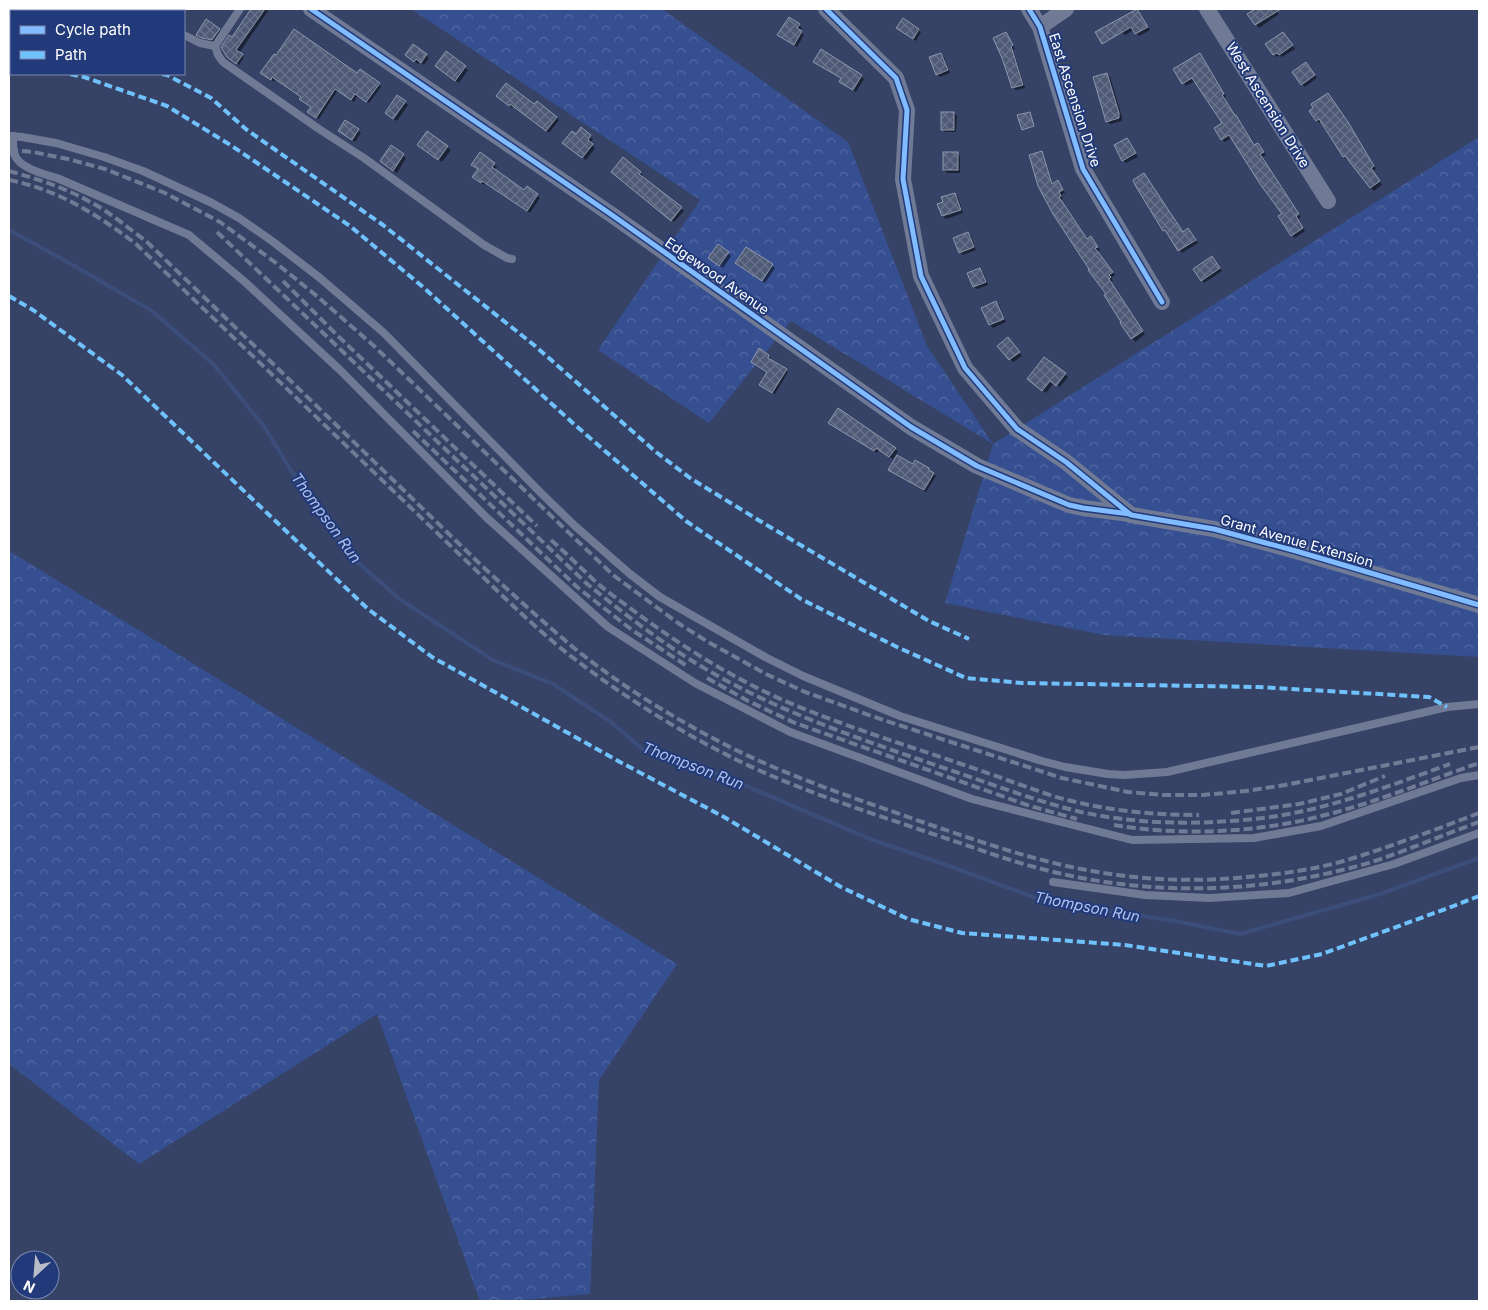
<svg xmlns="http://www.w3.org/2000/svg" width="1488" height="1310" viewBox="0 0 1488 1310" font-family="Inter,sans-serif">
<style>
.forest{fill:url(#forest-crowns)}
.shadow{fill:#0007}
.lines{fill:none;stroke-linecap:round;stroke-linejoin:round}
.stream{stroke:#3b4d7b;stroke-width:4}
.building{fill:url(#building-cross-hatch);stroke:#8e97ac}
.service{stroke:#717a95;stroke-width:8}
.minor{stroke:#717a95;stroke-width:16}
.rail{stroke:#727b95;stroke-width:4;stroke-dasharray:9 4;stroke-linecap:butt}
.quiet{stroke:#70c2fc;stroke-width:4;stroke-dasharray:8 4;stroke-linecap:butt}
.cycleway-casing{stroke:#223a7a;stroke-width:8}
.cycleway{stroke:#80bcff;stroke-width:5}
.labels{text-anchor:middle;stroke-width:4;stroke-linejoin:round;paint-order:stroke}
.street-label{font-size:14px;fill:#fff;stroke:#223a7a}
.water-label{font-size:15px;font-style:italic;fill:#b0c2ed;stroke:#223a7a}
</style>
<defs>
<pattern id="forest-crowns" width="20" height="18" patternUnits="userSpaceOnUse" patternTransform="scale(1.25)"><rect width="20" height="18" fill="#364f91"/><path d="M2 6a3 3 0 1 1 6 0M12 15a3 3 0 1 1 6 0" fill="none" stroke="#5469a2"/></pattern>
<pattern id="building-cross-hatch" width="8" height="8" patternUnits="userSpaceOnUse" patternTransform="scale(1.25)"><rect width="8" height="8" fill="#4f5a76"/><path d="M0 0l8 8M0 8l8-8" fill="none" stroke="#69738b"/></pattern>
</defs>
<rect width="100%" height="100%" fill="#364366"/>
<g class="forest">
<polygon points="411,9 662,9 848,142 927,346 993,444 1479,137 1479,657 1104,635 945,603 993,444 791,321 709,423 598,350 700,200"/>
<polygon points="9,551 220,680 677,964 599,1080 590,1294 511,1301 480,1301 377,1014 139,1164 9,1064"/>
</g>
<g class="shadow">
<polygon points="253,9 265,9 268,11 239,53 244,57 239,65 231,60 232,38"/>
<polygon points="1257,9 1276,9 1279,14 1259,28 1249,14"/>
<polygon points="1137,10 1150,30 1139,36 1134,30 1125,35 1122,32"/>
<polygon points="799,25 802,28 799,31 804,35 797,47 782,37"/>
<polygon points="898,28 918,30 921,32 916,41"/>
<polygon points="219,30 222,33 216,42 206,40 197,34"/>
<polygon points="1005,33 1015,49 1013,50 1025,88 1016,90 1013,88"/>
<polygon points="1286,36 1295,49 1282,57 1280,55 1277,57 1274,54"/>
<polygon points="446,53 468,70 459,83 439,69"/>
<polygon points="941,54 944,57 950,73 940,77 937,74"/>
<polygon points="1200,54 1226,97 1224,98 1239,119 1255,146 1258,144 1261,147 1266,155 1262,157 1301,217 1298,219 1305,231 1295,238 1292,235 1283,214 1233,137 1225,142 1222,139 1224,123 1195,81 1186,86 1175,70"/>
<polygon points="426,55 429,58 424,65 420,61 418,64 410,58"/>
<polygon points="815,62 861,76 864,79 856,92 843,84 842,79"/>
<polygon points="1309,66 1317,78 1305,87 1302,84"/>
<polygon points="1107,74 1110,77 1122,117 1122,121 1110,124 1107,121"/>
<polygon points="265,75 357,75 379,84 381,87 369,103 358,95 354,102 338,90 319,119 311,114 312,107 302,98 275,79 274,82"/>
<polygon points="501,99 534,106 556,117 559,120 549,133 514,106 512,108"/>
<polygon points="405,102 408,105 397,121 386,113"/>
<polygon points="1311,111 1351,127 1376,169 1373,171 1382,185 1374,191 1371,188 1348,159 1347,160 1344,157 1322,121 1319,123"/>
<polygon points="954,113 957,116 956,132 945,132 942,129"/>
<polygon points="581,129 593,139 590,143 595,148 586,160 567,146"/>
<polygon points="358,130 361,133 355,142 342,133"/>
<polygon points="428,132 451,150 442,162 422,148"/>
<polygon points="1127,139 1138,157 1126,163 1123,160"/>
<polygon points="391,147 406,158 397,173 384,164"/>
<polygon points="1041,153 1044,156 1053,185 1058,182 1065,193 1061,195 1063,199 1061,200 1087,240 1091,237 1100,250 1097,252 1115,275 1111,278 1113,281 1111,282 1145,334 1135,342 1121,324 1123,323 1108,294 1054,214"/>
<polygon points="480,154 497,167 494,171 524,192 527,188 540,198 530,213 485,183 484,185 477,180 479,170 476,167"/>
<polygon points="958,154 960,156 960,173 947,173 944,170"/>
<polygon points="640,173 643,175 641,177 684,211 674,222 615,175"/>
<polygon points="1134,180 1183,233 1188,230 1198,243 1182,253 1168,232 1167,233 1164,230"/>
<polygon points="955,194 958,197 963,213 946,219 943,216"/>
<polygon points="968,234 971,236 976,250 963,255 960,252"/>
<polygon points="747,248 775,268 765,283 740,266"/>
<polygon points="728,253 731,256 723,268 712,260"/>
<polygon points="1212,257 1222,271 1204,283 1202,280"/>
<polygon points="980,269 983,272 988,285 977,289 974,287"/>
<polygon points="996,303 999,305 1006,322 993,328 990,325 983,308"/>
<polygon points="1011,342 1022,356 1013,362 1010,359"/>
<polygon points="759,350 769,356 771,359 770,360 788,372 775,394 763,387 768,373"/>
<polygon points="1065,374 1068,377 1060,387 1054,383 1046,393 1032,382"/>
<polygon points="832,425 895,449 898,451 893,459 879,450 877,453"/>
<polygon points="913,465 929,469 936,476 926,492 892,472"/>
</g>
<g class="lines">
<polyline class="stream" points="9,230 64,260 152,311 213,364 263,425 302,488 355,560 401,600 493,660 553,684 611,722 642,749 702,767 870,839 952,867 1044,901 1175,921 1240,934 1380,894 1479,858"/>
</g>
<g class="building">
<polygon points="251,9 265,9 236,50 243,54 236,64 227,57 221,47 229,35 232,37"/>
<polygon points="1137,9 1148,27 1135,34 1131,27 1102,44 1095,32"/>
<polygon points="1255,9 1281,9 1255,25 1247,14"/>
<polygon points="789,17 800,24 797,28 802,31 794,45 777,35"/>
<polygon points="903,18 919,29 913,39 896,28"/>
<polygon points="206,19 220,29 212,40 202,38 196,35"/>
<polygon points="294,29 357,73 360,69 380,83 366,102 355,94 351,100 335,89 316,118 307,112 311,107 299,99 301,97 272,77 271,80 260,73 274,54 276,55"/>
<polygon points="1006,32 1013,45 1011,46 1023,85 1012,88 1002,58 993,38"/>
<polygon points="1283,32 1293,45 1279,55 1277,53 1273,55 1265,44"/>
<polygon points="413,44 427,54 421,63 416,59 414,62 405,55"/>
<polygon points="821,49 862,75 853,90 839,82 841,78 813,62"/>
<polygon points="446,51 466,66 455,81 435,66"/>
<polygon points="941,53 948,70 936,75 929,57"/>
<polygon points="1200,53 1224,94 1222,95 1235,115 1236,115 1254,145 1258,143 1264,152 1260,154 1299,214 1296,216 1303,228 1291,236 1278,216 1282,214 1260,184 1229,135 1221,140 1214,128 1222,123 1192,78 1182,84 1173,69"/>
<polygon points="1306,62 1315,75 1301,85 1292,72"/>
<polygon points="1107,73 1119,113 1119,118 1106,122 1093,77"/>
<polygon points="506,83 534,104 537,101 557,117 546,131 510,104 509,106 496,96"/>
<polygon points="1328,93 1348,122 1374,166 1371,168 1380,181 1370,188 1345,156 1343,157 1319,119 1316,121 1309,111 1313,108 1311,104"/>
<polygon points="397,95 406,101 393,119 385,113"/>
<rect x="941" y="112" width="13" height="18"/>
<polygon points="1030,112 1034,126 1022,130 1017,115"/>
<polygon points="345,120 359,129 352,140 338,131"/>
<polygon points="581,127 591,135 588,140 593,144 582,158 562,143 572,131 576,134"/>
<polygon points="427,131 448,146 438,160 417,145"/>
<polygon points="1127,138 1136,153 1122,161 1114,145"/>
<polygon points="391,145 404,154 393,171 380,161"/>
<polygon points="1042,151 1052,184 1058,180 1063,190 1059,192 1061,196 1059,197 1087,239 1091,236 1098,247 1095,248 1113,272 1109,275 1111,277 1109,279 1143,331 1131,339 1120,323 1121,322 1104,295 1106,294 1088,270 1089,269 1053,214 1038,186 1029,155"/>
<polygon points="480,152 495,163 492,167 524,190 527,186 538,194 527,211 482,181 481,183 472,177 478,169 471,165"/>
<rect x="943" y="152" width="15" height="18"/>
<polygon points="623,157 641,172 639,174 682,207 671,221 611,172"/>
<polygon points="1144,173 1183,232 1188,228 1196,240 1178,251 1165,230 1163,231 1135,185 1133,180"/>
<polygon points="955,193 961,210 942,216 937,204 943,202 941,197"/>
<polygon points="968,232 974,247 959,253 953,238"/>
<polygon points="718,244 729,252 719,266 708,258"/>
<polygon points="746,247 773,264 762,281 735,263"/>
<polygon points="1212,256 1220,268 1201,281 1193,269"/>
<polygon points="980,268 986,282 973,287 967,273"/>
<polygon points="996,301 1004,319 989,325 981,308"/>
<polygon points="1008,337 1020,352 1009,360 997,346"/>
<polygon points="759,348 769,355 768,358 787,369 772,393 759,385 767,372 751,362"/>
<polygon points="1044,357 1066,373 1056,386 1050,381 1042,391 1027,379"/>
<polygon points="838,408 896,448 889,457 876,448 874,451 828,423"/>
<polygon points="897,455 913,464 915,460 929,468 929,470 934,473 924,490 888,470"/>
</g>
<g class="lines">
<g class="service">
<polyline points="146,9 149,11"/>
<polyline points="240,9 215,46 218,55 223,62 319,129 364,158 484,245 507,258 512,259"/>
<polyline points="184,35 200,43 215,46"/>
<polyline points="9,136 22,137 56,143 104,157 143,171 212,203 239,218 272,241 320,278 384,333 542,494 575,526 630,574 660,597 767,658 803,676 900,716 1042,761 1065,767 1108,774 1124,775 1167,772 1447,707 1479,704"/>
<path d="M 13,136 C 13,144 12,153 17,159 C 24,169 46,175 57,178 L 189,235 L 245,282 L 340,370 L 487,518 L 608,627 L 695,683 L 790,732 L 972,799 L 1132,840 L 1254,838 L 1321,826 L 1461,778 L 1479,775"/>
<polyline points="1053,882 1145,895 1210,898 1289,893 1394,864 1479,833"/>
</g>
<g class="minor">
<polyline points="311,9 612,215 911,427 977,466 1069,505 1083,508 1130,514"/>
<polyline points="826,9 896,78 907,110 903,179 921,276 965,368 1017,429 1066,462 1131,515 1214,529 1296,551 1479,605"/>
<polyline points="1029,9 1040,27 1083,169 1162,302"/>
<polyline points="1207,9 1328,201"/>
<polyline points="1040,27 1066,9"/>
</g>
<g class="rail">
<polyline points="9,150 33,152 68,159 105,169 165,193 220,222 276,263 318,297 374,346 613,575 678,623 708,642 766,674 805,692 883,720 1062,778 1128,792 1163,795 1203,795 1246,791 1285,785 1479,747"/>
<path d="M 9,171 C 38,179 66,188 92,203 C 111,213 128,228 146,241 L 480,564 C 511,593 542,621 574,648 C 620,685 670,716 722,743 C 788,777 860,800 931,825 C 969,838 1007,851 1046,861 C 1111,878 1180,884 1247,877 C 1285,874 1324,868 1360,856 C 1400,843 1440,828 1479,813"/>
<path d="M 9,180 C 57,189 98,215 136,244 L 483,577 C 512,605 541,633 572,657 C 624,697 680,732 739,761 C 801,791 868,812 933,834 C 970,846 1006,860 1042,869 C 1098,884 1158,890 1216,888 C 1268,886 1321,877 1372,862 C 1408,850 1443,835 1479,822"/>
<path d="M 217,232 L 586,583 C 622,612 659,641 699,665 C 775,711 860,739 944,768 C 989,783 1035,801 1081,812 C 1140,825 1203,825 1263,818 C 1328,810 1389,786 1450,764"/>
<polyline points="283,281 337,335 537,526"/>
<polyline points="413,431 577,587 632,630 687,666"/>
<path d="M 551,540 C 567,554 582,569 598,584 C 609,593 622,602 634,611 C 688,651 745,686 807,710 C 859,731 912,747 964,765 C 994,775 1023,786 1053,796 C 1100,810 1150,815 1199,815"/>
<polyline points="707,678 748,701 795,723 1030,806 1077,819"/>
<polyline points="1231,813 1299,804 1341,794 1385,776"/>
<path d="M 1114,825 C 1180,836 1256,833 1321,816 C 1375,803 1427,781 1479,763"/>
</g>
<g class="quiet">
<polyline points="9,35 11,35"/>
<polyline points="9,59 11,59"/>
<polyline points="70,74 84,77 167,106 232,146 350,226 423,287 575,425 686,521 801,599 897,647 966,678 1022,683 1258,687 1429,697 1447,707"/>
<polyline points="162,74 167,75 211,98 247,130 383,225 534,345 656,452 690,478 760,521 929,621 969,639"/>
<polyline points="9,296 33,310 122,375 368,609 432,657 620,762 724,817 841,887 908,919 962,933 1125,945 1266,966 1322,954 1451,907 1479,896"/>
</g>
<defs>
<g id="cycleway">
<polyline points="311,9 612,215 911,427 977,466 1069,505 1083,508 1130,514"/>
<polyline points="826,9 896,78 907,110 903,179 921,276 965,368 1017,429 1066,462 1131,515 1214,529 1296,551 1479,605"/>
<polyline points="1029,9 1040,27 1083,169 1162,302"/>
</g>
</defs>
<use href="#cycleway" class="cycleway-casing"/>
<use href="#cycleway" class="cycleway"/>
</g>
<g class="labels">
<g class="street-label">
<text transform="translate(1075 100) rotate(72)" y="5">East Ascension Drive</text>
<text transform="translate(1268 105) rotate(58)" y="5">West Ascension Drive</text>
<text transform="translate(717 276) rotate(35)" y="5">Edgewood Avenue</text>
<text transform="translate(1297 541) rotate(16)" y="5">Grant Avenue Extension</text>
</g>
<g class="water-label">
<text transform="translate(326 518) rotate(54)" y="5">Thompson Run</text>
<text transform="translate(693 766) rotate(21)" y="5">Thompson Run</text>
<text transform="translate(1087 907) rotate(11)" y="5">Thompson Run</text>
</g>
</g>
<rect width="1488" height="1310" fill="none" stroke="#ffffff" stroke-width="20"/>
<rect x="10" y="10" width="175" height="65" fill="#223a7a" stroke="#7a89af"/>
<rect x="20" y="26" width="25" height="8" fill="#80bcff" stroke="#7a89af"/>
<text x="55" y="35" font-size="15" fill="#ffffff">Cycle path</text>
<rect x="20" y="51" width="25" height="8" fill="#70c2fc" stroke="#7a89af"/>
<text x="55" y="60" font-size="15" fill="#ffffff">Path</text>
<g transform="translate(35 1275) rotate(206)"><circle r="24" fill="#223a7a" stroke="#7a89af"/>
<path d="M0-4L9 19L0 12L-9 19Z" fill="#b9bdc9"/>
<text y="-8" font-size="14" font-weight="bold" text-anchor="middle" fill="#ffffff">N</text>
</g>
</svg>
